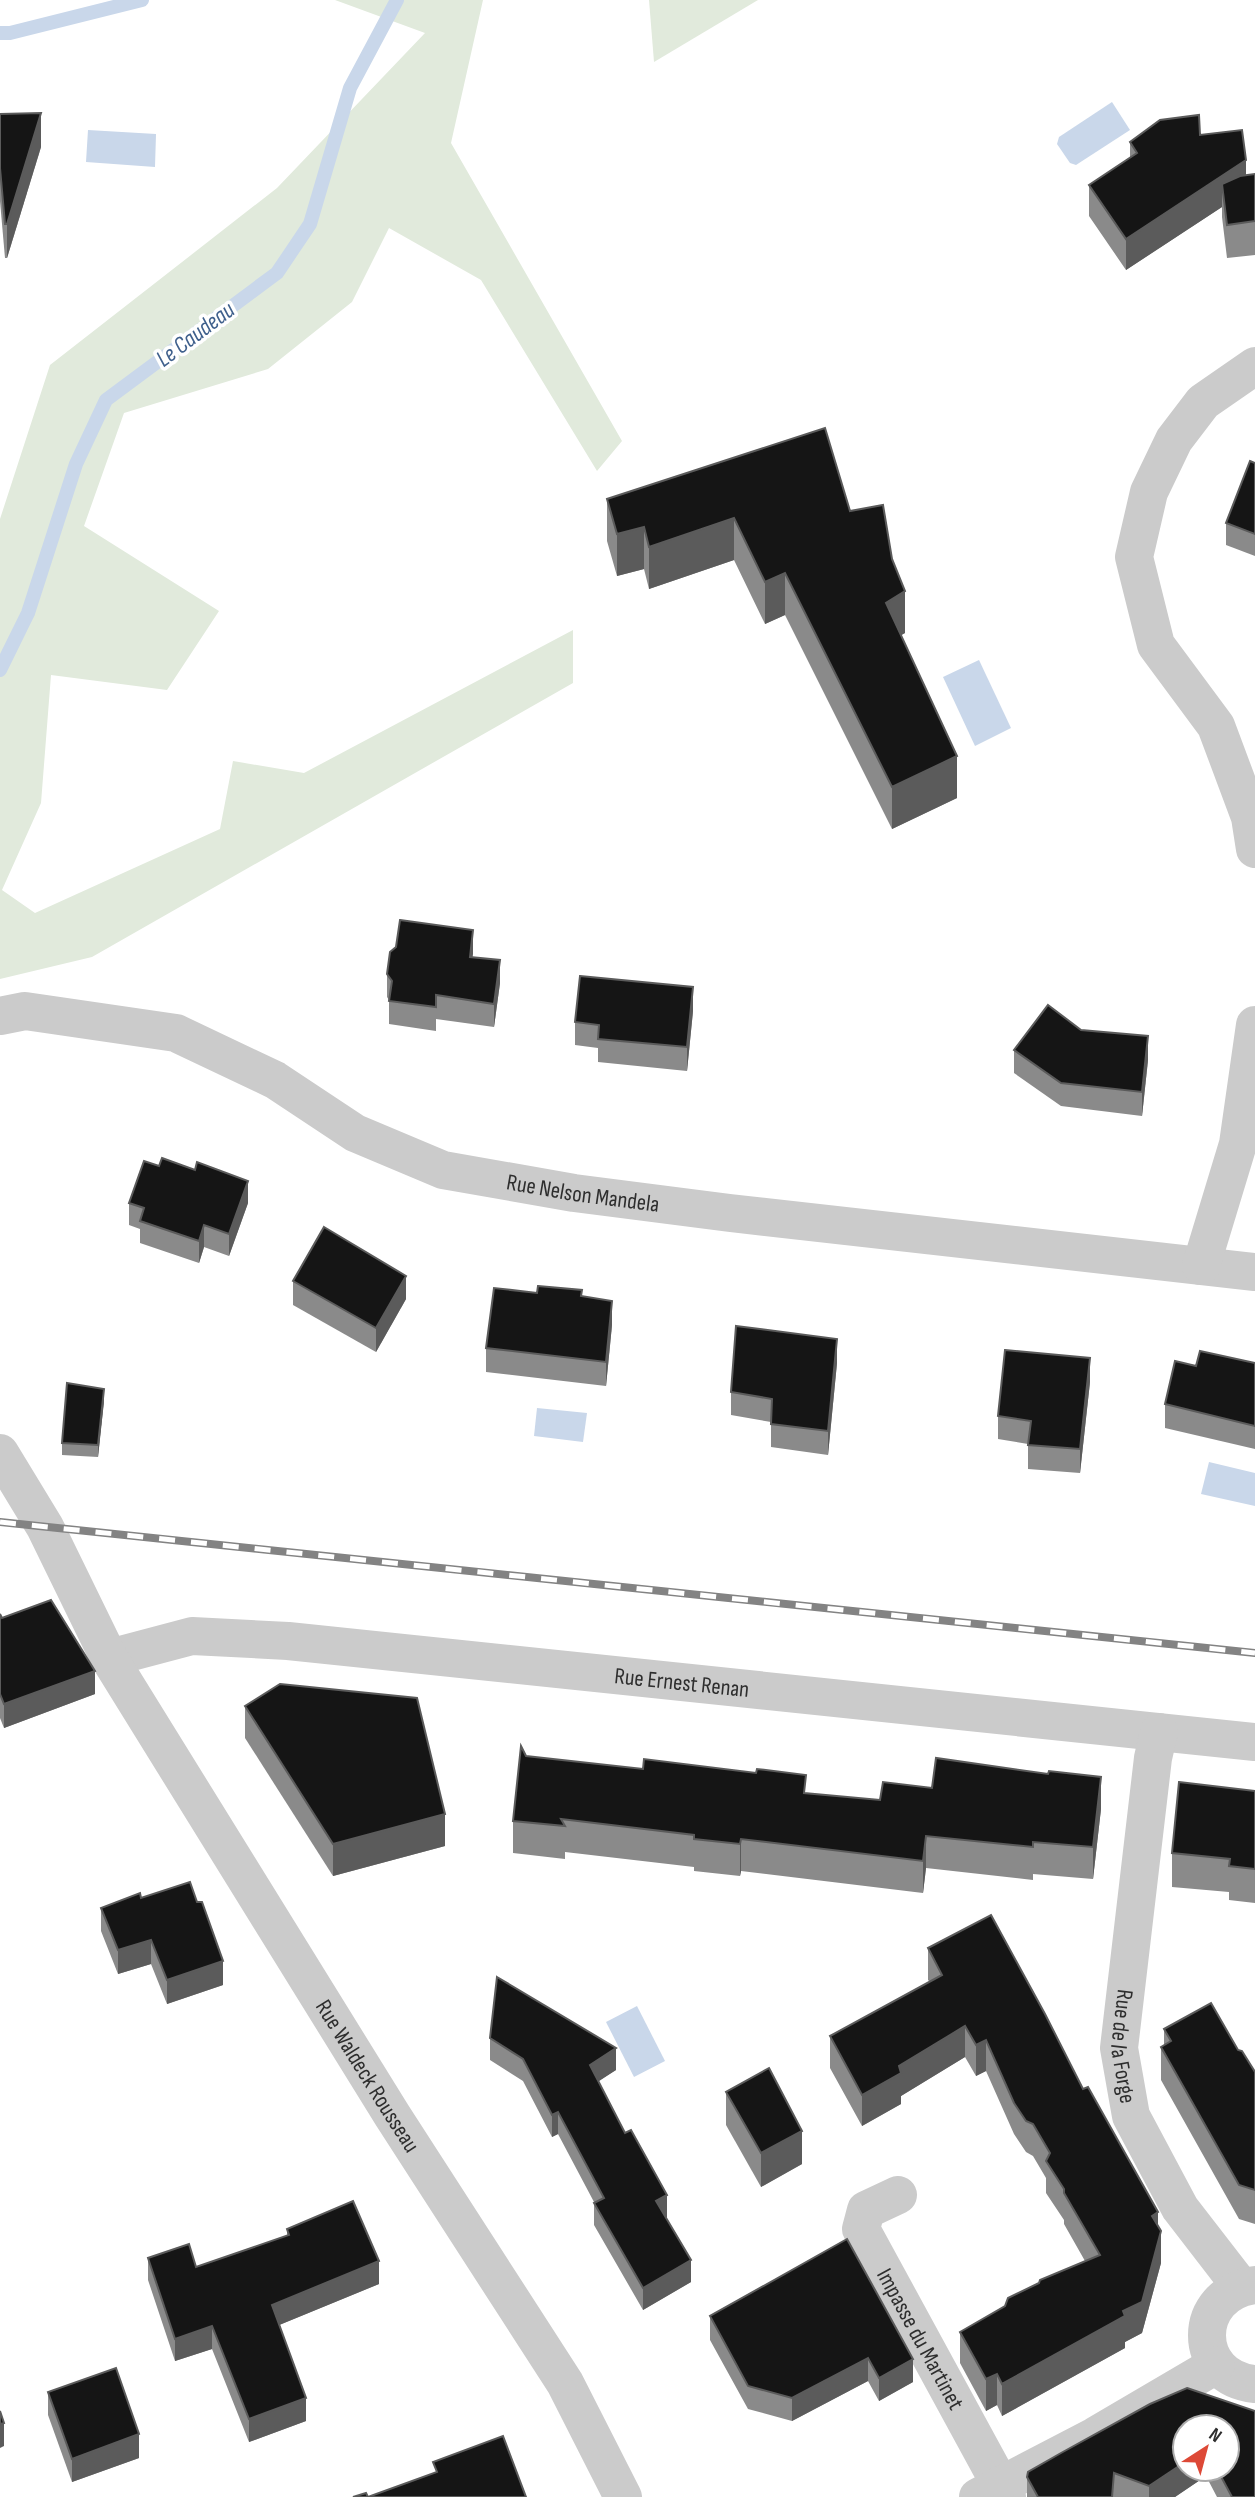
<svg xmlns="http://www.w3.org/2000/svg" width="1255" height="2497" viewBox="0 0 1255 2497" font-family="'Sofia Sans Condensed',sans-serif">
<style>
.green{fill:#e1eadc}
.water{fill:#c9d7ea}
.lines{fill:none;stroke-linecap:round;stroke-linejoin:round}
.stream{stroke:#c9d7ea;stroke-width:14}
.minor{stroke:#cbcbcb;stroke-width:38}
.tertiary{stroke:#cbcbcb;stroke-width:38}
.rail-casing{stroke:#838383;stroke-width:8}
.rail{stroke:#fff;stroke-width:5;stroke-dasharray:16;stroke-linecap:butt}
.wall{fill:#8a8a8a;fill-rule:evenodd}
.shaded-wall{fill:#5b5b5b}
.building{fill:#151515;stroke:#5b5b5b;stroke-width:2}
.labels{text-anchor:middle;stroke-width:7;stroke-linejoin:round;paint-order:stroke}
.street-label{font-size:23px;fill:#2e2e2e;stroke:#fff}
.water-label{font-size:24px;font-style:italic;fill:#3f608c;stroke:#fff}
</style>
<rect width="100%" height="100%" fill="#fff"/>
<g class="green">
<polygon points="335,0 483,0 451,143 622,441 597,471 481,280 389,228 352,302 268,369 124,413 84,526 219,611 167,690 51,675 41,803 2,890 35,913 220,829 233,761 304,773 573,630 573,683 92,957 0,979 0,519 50,365 277,188 425,33"/>
<polygon points="649,0 758,0 654,62"/>
</g>
<g class="water">
<polygon points="1112,102 1130,130 1076,165 1070,163 1057,144 1059,137"/>
<polygon points="88,130 156,134 155,167 86,162"/>
<polygon points="979,660 1011,728 975,746 943,677"/>
<polygon points="537,1408 587,1413 583,1442 534,1436"/>
<polygon points="1209,1462 1255,1473 1255,1506 1201,1494"/>
<polygon points="637,2006 665,2061 634,2077 606,2022"/>
</g>
<g class="lines">
<g class="stream">
<polyline points="0,33 10,33 142,0"/>
<polyline points="0,670 28,613 76,464 106,400 277,273 310,224 350,88 397,0"/>
</g>
<g class="minor">
<polyline points="1255,366 1203,402 1174,440 1149,492 1134,557 1156,645 1216,726 1250,817 1255,849"/>
<path id="s1" d="M 0,1016 L 25,1011 L 176,1033 L 275,1080 L 355,1133 L 443,1170 L 574,1193 L 730,1213 L 1255,1272"/>
<polyline points="1201,1266 1238,1144 1255,1025"/>
<path id="s2" d="M 109,1658 L 192,1636 L 288,1641 L 1255,1742"/>
<path id="s3" d="M 1159,1732 L 1153,1758 L 1119,2048 L 1131,2116 L 1180,2208 L 1241,2287"/>
<path id="s4" d="M 898,2195 L 866,2210 L 861,2229 L 1007,2497"/>
<path d="M 1255,2285 C 1191,2293 1191,2378 1255,2384"/>
<polyline points="978,2497 1095,2436 1216,2365"/>
</g>
<path class="tertiary" id="s5" d="M 0,1453 L 45,1527 L 109,1658 L 392,2115 L 565,2383 L 623,2497"/>
<defs>
<polyline id="rail" points="0,1522 1255,1653"/>
</defs>
<use href="#rail" class="rail-casing"/>
<use href="#rail" class="rail"/>
</g>
<g class="wall">
<polygon points="0,114 41,147 7,258 5,258 0,201"/>
<polygon points="1200,135 1246,175 1255,174 1255,255 1227,258 1222,217 1222,207 1126,270 1089,216 1089,185 1130,158 1130,142"/>
<polygon points="1255,463 1255,556 1226,545 1226,523"/>
<polygon points="607,499 850,511 905,633 901,635 957,798 892,829 785,615 765,624 734,560 649,589 644,569 617,576 607,541"/>
<polygon points="472,957 500,983 494,1027 436,1019 436,1031 389,1024 389,1000 387,997 387,974"/>
<polygon points="693,1011 687,1071 598,1062 598,1048 575,1045 575,1022"/>
<polygon points="1081,1030 1148,1060 1142,1116 1061,1106 1014,1073 1014,1050"/>
<polygon points="129,1203 248,1203 229,1256 204,1247 199,1263 140,1243 140,1229 129,1225"/>
<polygon points="293,1281 406,1299 376,1352 293,1305"/>
<polygon points="537,1293 582,1296 612,1325 606,1386 486,1372 486,1348"/>
<polygon points="837,1363 828,1455 771,1447 771,1422 731,1415 731,1392"/>
<polygon points="1255,1363 1255,1449 1165,1428 1165,1404 1196,1366"/>
<polygon points="1090,1382 1080,1473 1028,1469 1028,1444 998,1439 998,1416"/>
<polygon points="104,1401 98,1457 62,1455 62,1443"/>
<polygon points="0,1614 2,1618 95,1694 4,1728 0,1718"/>
<polygon points="245,1706 445,1846 333,1876 245,1738"/>
<polygon points="526,1756 806,1793 880,1800 1101,1809 1093,1879 1033,1874 1033,1880 926,1868 923,1893 741,1871 740,1876 694,1871 694,1867 565,1852 565,1859 513,1853 513,1821"/>
<polygon points="1255,1791 1255,1903 1229,1900 1229,1892 1172,1887 1172,1853"/>
<polygon points="141,1898 223,1985 167,2004 151,1964 118,1974 101,1931 101,1908"/>
<polygon points="928,1948 1083,2089 1158,2224 1161,2263 1142,2333 1125,2342 1125,2348 1002,2416 997,2405 986,2411 960,2363 960,2332 1085,2261 1064,2224 1064,2220 1046,2193 1046,2178 1033,2156 1026,2152 1014,2134 986,2071 976,2076 965,2057 901,2096 901,2104 862,2126 830,2068 830,2036 930,1982 928,1980"/>
<polygon points="1164,2029 1238,2050 1255,2072 1255,2224 1239,2219 1161,2080 1161,2047 1164,2045"/>
<polygon points="490,2038 616,2070 598,2081 667,2217 666,2218 691,2282 643,2310 594,2225 594,2202 558,2134 552,2137 523,2081 490,2060"/>
<polygon points="726,2092 802,2164 761,2187 726,2125"/>
<polygon points="287,2229 379,2284 279,2325 306,2421 249,2442 212,2349 175,2361 148,2280 148,2258 196,2267 287,2236"/>
<polygon points="847,2239 913,2382 879,2401 868,2381 792,2421 748,2409 710,2340 710,2316"/>
<path d="M 1187,2388 L 1255,2411 L 1255,2497 L 1217,2497 L 1206,2476 L 1175,2497 L 1027,2497 L 1027,2477 L 1028,2472 L 1061,2453 L 1150,2404 ZM 1185,2427 L 1227,2427 L 1227,2469 L 1185,2469 Z"/>
<polygon points="48,2392 139,2458 72,2482 48,2415"/>
</g>
<g class="shaded-wall">
<polygon points="41,113 41,147 7,258 7,224"/>
<polygon points="1246,160 1246,191 1222,184 1222,207 1126,270 1126,239"/>
<polygon points="734,518 734,560 649,589 649,547"/>
<polygon points="644,527 644,569 617,576 617,534"/>
<polygon points="785,573 785,615 765,624 765,582"/>
<polygon points="905,591 905,633 886,644 886,603"/>
<polygon points="957,756 957,798 892,829 892,787"/>
<polygon points="473,930 473,954 470,980 470,957"/>
<polygon points="500,960 500,983 494,1027 494,1004"/>
<polygon points="693,987 693,1011 687,1071 687,1047"/>
<polygon points="1148,1036 1148,1060 1142,1116 1142,1092"/>
<polygon points="248,1181 248,1203 229,1256 229,1234"/>
<polygon points="204,1225 204,1247 199,1263 199,1241"/>
<polygon points="406,1276 406,1299 376,1352 376,1328"/>
<polygon points="612,1301 612,1325 606,1386 606,1362"/>
<polygon points="837,1339 837,1363 828,1455 828,1431"/>
<polygon points="1090,1358 1090,1382 1080,1473 1080,1449"/>
<polygon points="104,1389 104,1401 98,1457 98,1445"/>
<polygon points="95,1671 95,1694 4,1728 4,1704"/>
<polygon points="1101,1777 1101,1809 1093,1879 1093,1847"/>
<polygon points="445,1814 445,1846 333,1876 333,1844"/>
<polygon points="926,1836 926,1868 923,1893 923,1861"/>
<polygon points="741,1839 741,1871 740,1876 740,1844"/>
<polygon points="151,1940 151,1964 118,1974 118,1950"/>
<polygon points="223,1961 223,1985 167,2004 167,1980"/>
<polygon points="965,2026 965,2057 901,2096 901,2104 862,2126 862,2095 899,2066"/>
<polygon points="986,2040 986,2071 976,2076 976,2045"/>
<polygon points="616,2048 616,2070 590,2087 590,2065"/>
<polygon points="558,2112 558,2134 552,2137 552,2115"/>
<polygon points="802,2131 802,2164 761,2187 761,2153"/>
<polygon points="667,2195 667,2217 656,2223 656,2201"/>
<polygon points="1158,2212 1158,2243 1152,2216"/>
<polygon points="1161,2231 1161,2263 1142,2333 1125,2342 1125,2348 1002,2416 1002,2384 1123,2311"/>
<polygon points="691,2260 691,2282 643,2310 643,2288"/>
<polygon points="379,2261 379,2284 272,2328 272,2305"/>
<polygon points="212,2326 212,2349 175,2361 175,2339"/>
<polygon points="868,2358 868,2381 792,2421 792,2398"/>
<polygon points="913,2359 913,2382 879,2401 879,2378"/>
<polygon points="997,2374 997,2405 986,2411 986,2379"/>
<polygon points="306,2398 306,2421 249,2442 249,2419"/>
<polygon points="4,2423 4,2446 0,2448 0,2424"/>
<polygon points="139,2434 139,2458 72,2482 72,2459"/>
<polygon points="1185,2462 1185,2469 1206,2469 1206,2476 1175,2497 1149,2497 1149,2486"/>
</g>
<g class="building">
<polygon points="41,113 7,224 5,224 0,168 0,114"/>
<polygon points="1199,115 1200,135 1242,130 1246,160 1126,239 1089,185 1137,153 1130,142 1160,120"/>
<polygon points="1255,174 1255,221 1227,225 1222,184 1240,176"/>
<polygon points="825,428 850,511 883,505 892,559 905,591 886,603 957,756 892,787 785,573 765,582 734,518 649,547 644,527 617,534 607,499"/>
<polygon points="1250,461 1255,463 1255,534 1226,523"/>
<polygon points="400,920 473,930 470,957 500,960 494,1004 436,995 436,1007 389,1001 392,981 387,974 390,952 396,947"/>
<polygon points="580,976 693,987 687,1047 598,1039 599,1025 575,1022"/>
<polygon points="1048,1005 1081,1030 1148,1036 1142,1092 1061,1083 1014,1050"/>
<polygon points="162,1158 195,1170 197,1162 248,1181 229,1234 204,1225 199,1241 140,1221 144,1208 129,1203 144,1161 159,1166"/>
<polygon points="324,1227 406,1276 376,1328 293,1281"/>
<polygon points="538,1286 582,1290 581,1296 612,1301 606,1362 486,1348 494,1288 537,1293"/>
<polygon points="736,1326 837,1339 828,1431 771,1424 772,1399 731,1392"/>
<polygon points="1005,1350 1090,1358 1080,1449 1028,1445 1031,1421 998,1416"/>
<polygon points="1200,1351 1255,1363 1255,1426 1165,1404 1175,1361 1196,1366"/>
<polygon points="67,1383 104,1389 98,1445 62,1443"/>
<polygon points="51,1600 95,1671 4,1704 0,1694 0,1614 2,1618"/>
<polygon points="280,1684 417,1698 445,1814 333,1844 245,1706"/>
<polygon points="521,1746 526,1756 643,1769 644,1759 756,1773 757,1769 806,1775 804,1793 880,1800 883,1782 932,1788 936,1758 1048,1774 1049,1771 1101,1777 1093,1847 1033,1842 1033,1847 926,1836 923,1861 741,1839 740,1844 694,1839 694,1835 561,1819 565,1826 513,1821"/>
<polygon points="1179,1782 1255,1791 1255,1869 1229,1866 1230,1859 1172,1853"/>
<polygon points="190,1882 197,1902 202,1902 223,1961 167,1980 151,1940 118,1950 101,1908 140,1893 141,1898"/>
<polygon points="991,1915 1045,2014 1083,2089 1088,2087 1158,2212 1152,2216 1161,2231 1142,2302 1123,2311 1125,2316 1002,2384 997,2374 986,2379 960,2332 1005,2306 1008,2298 1039,2283 1040,2280 1100,2255 1064,2193 1064,2189 1046,2161 1050,2153 1033,2124 1026,2121 1014,2103 986,2040 976,2045 965,2026 899,2066 901,2073 862,2095 830,2036 942,1975 928,1948"/>
<polygon points="497,1977 616,2048 590,2065 625,2133 631,2130 667,2195 656,2201 691,2260 643,2288 594,2203 604,2198 558,2112 552,2115 523,2059 490,2038"/>
<polygon points="1211,2003 1238,2050 1242,2051 1255,2072 1255,2190 1239,2185 1161,2047 1171,2041 1164,2029"/>
<polygon points="769,2068 802,2131 761,2153 726,2092"/>
<polygon points="353,2201 379,2261 272,2305 306,2398 249,2419 212,2326 175,2339 148,2258 189,2244 196,2267 289,2235 287,2229"/>
<polygon points="847,2239 913,2359 879,2378 868,2358 792,2398 748,2386 710,2316"/>
<polygon points="116,2368 139,2434 72,2459 48,2392"/>
<polygon points="1187,2388 1255,2411 1255,2497 1232,2497 1217,2469 1227,2469 1227,2427 1185,2427 1185,2462 1149,2486 1114,2473 1112,2497 1038,2497 1027,2477 1028,2472 1061,2453 1150,2404"/>
<polygon points="0,2411 4,2423 0,2424"/>
<polygon points="503,2436 526,2497 368,2497 437,2472 433,2462"/>
<polygon points="366,2493 368,2497 353,2497"/>
</g>
<g class="labels">
<g class="street-label">
<text dy="8" stroke="none"><textPath href="#s1" startOffset="621">Rue Nelson Mandela</textPath></text>
<text dy="8" stroke="none"><textPath href="#s2" startOffset="578">Rue Ernest Renan</textPath></text>
<text dy="8" stroke="none"><textPath href="#s3" startOffset="317">Rue de la Forge</textPath></text>
<text dy="8" stroke="none"><textPath href="#s5" startOffset="724">Rue Waldeck Rousseau</textPath></text>
<text dy="8" stroke="none"><textPath href="#s4" startOffset="180">Impasse du Martinet</textPath></text>
</g>
<g class="water-label">
<text transform="translate(195 334) rotate(-37)" y="8">Le Caudeau</text>
</g>
</g>
<g transform="translate(1206 2448) rotate(36)"><circle r="33" fill="#ffffff" stroke="#ababab" stroke-width="2"/>
<path d="M0-5L12 26L0 18L-12 26Z" fill="#dd4937"/>
<text y="-10" font-size="19" font-weight="bold" text-anchor="middle" fill="#2e2e2e">N</text>
</g>
</svg>
